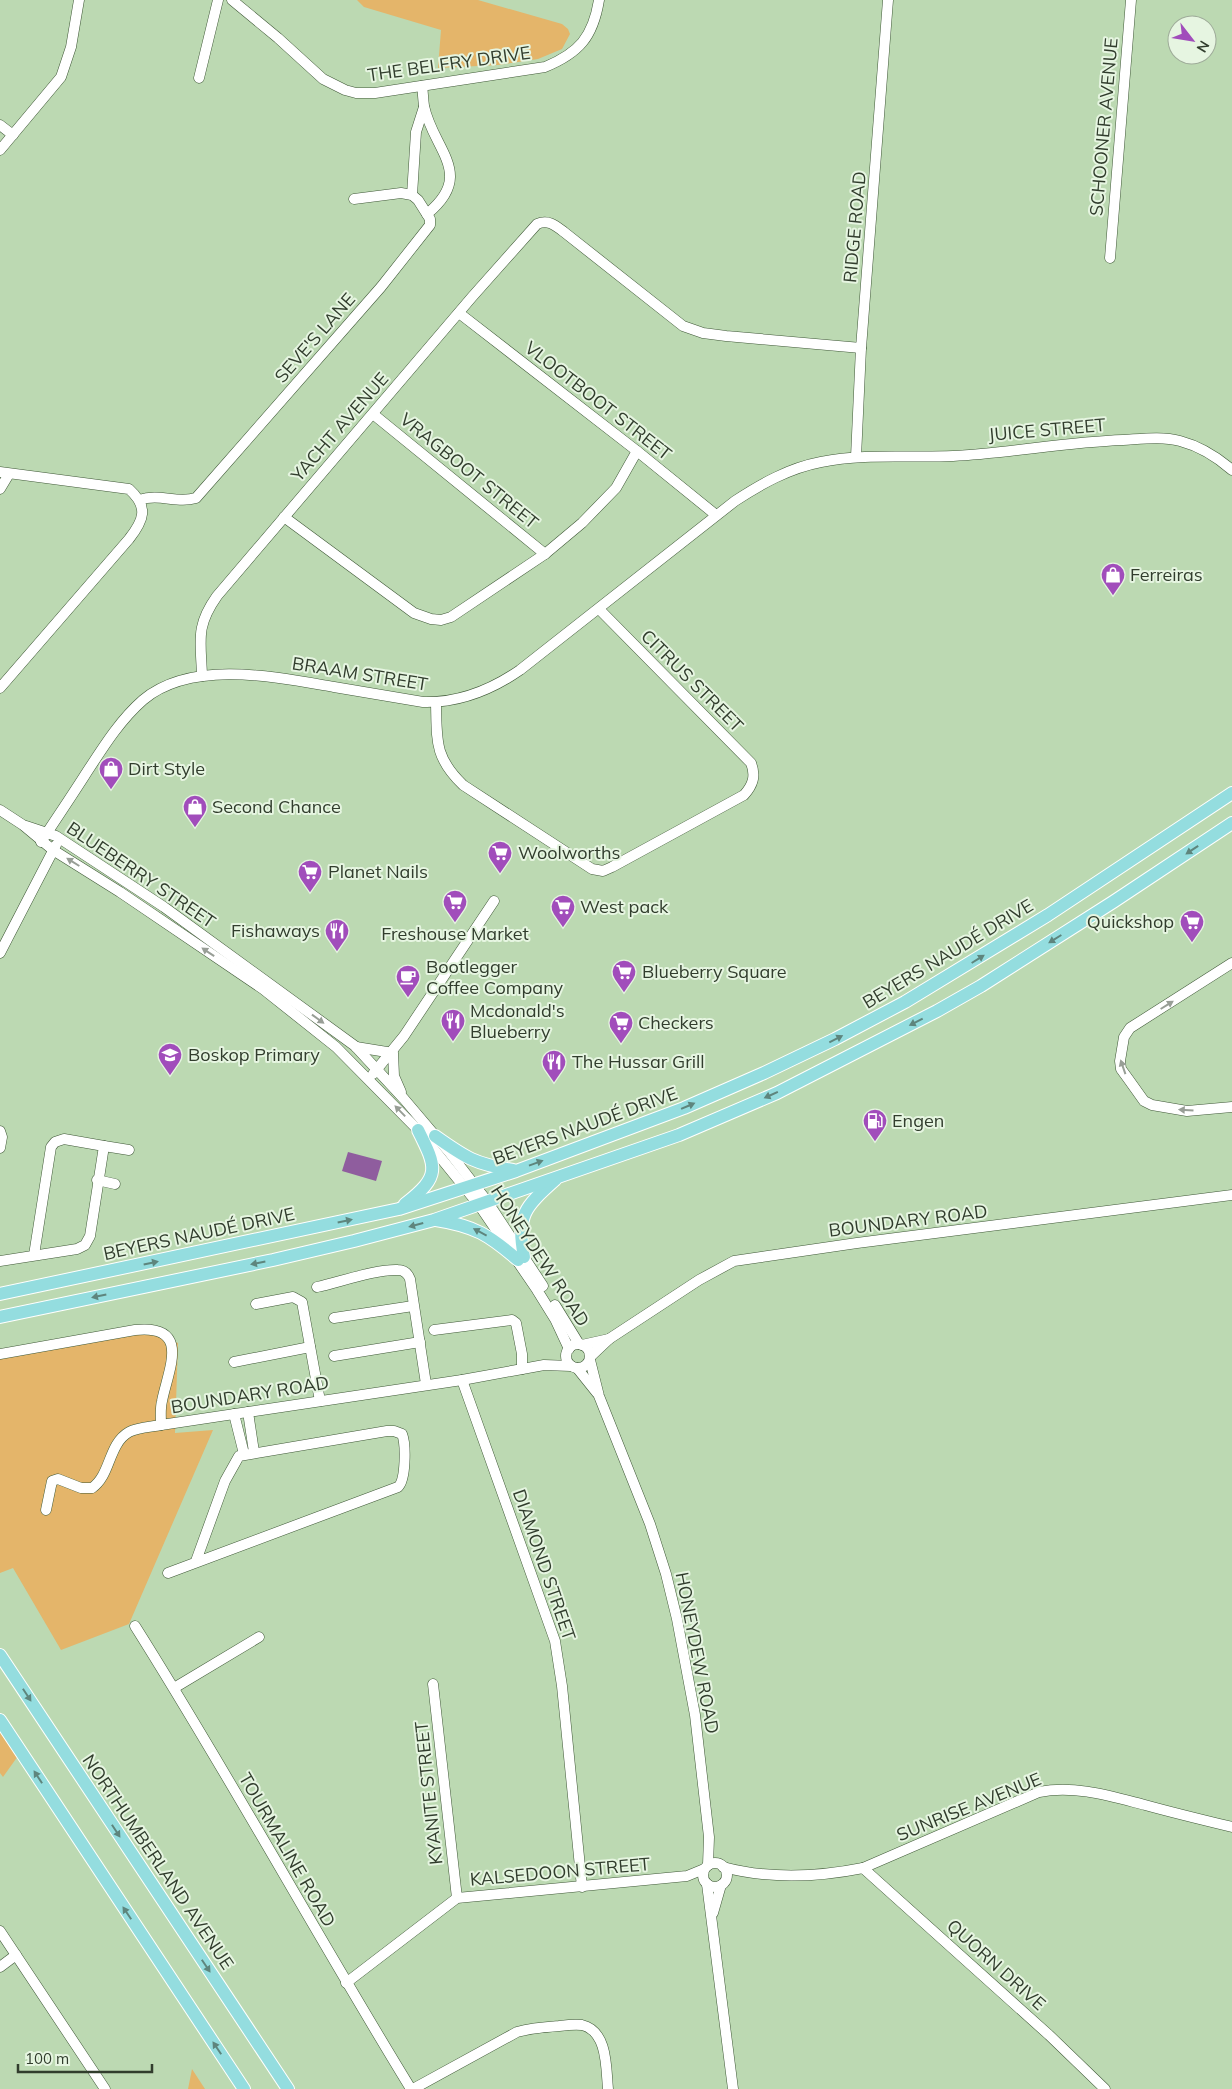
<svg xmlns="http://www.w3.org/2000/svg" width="1232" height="2089" viewBox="0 0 1232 2089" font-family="Mulish,sans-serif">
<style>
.green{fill:#e4b56a}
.water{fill:#8f5d9e}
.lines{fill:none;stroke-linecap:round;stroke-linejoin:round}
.minor-casing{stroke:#3f5837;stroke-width:11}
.major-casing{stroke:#fff;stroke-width:14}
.minor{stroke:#fff;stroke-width:10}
.major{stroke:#94dddf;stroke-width:12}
.oneway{fill:#5e857d}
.oneway2{fill:#989e96}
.labels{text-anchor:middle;stroke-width:4;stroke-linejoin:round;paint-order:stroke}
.street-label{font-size:18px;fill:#313d2d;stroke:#e6f5e1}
.poi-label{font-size:18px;fill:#313d2d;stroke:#e6f5e1;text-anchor:start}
</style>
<rect width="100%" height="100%" fill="#bcd9b2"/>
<g class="green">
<polygon points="357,0 478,0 562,24 568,29 570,34 562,49 538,59 498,65 438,68 441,30 364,7"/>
<polygon points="144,1331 178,1343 175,1433 213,1430 129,1624 61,1650 13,1568 0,1573 0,1358"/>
<polygon points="0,1730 18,1756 3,1777 0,1773"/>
<polygon points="192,2069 205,2089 206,2089 188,2089"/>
</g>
<polygon class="water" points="348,1152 382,1161 376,1181 342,1171"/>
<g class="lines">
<defs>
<g id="minor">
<path d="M 232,0 L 278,38 L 323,79 L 345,90 L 356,93 L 375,93 L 545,67 C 579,53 593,37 599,0"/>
<polyline points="199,78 218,0"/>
<path d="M 422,86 C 423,92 423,99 424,106 C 433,150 476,174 427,214"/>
<polyline points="0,125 13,135"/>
<polyline points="0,150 61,77 71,47 79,0"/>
<polyline points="412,195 416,132 424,107"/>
<polyline points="1110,258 1131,0"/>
<polyline points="459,313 637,451 716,515"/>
<polyline points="373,414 545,554"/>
<polyline points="856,457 861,348 888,0"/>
<path d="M 0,472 L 129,489 C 149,507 144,520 129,539 L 0,688"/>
<polyline points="0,489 9,474"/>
<path d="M 139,500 C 160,493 177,504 196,498 L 381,287 L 430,225 L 430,219 L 418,200 L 412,195 L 401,193 L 354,199"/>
<polyline points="284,517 414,613 431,619 441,620 451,617 545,554 582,523 616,488 637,451"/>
<path d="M 202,676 C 201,641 195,627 217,596 L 472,297 L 537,224 C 548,219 555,225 564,232 L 683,326 L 703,333 L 726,336 L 861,348"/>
<path d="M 436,703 C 437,740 434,757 463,785 L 592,869 L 603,871 L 612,867 L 744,795 C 753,785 756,776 751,763 L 599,609"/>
<polyline points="0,810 23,825 53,850 120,892 263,989 336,1047 418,1130 479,1205 537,1290 555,1319 569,1349"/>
<polyline points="26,826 56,836 164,907 355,1046 404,1099 449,1152 487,1201 543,1286"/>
<path d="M 41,842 C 56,819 71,797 85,775 C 102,749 119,721 143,700 C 192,659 276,677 334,687 C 364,692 393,697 423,702 C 459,703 491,690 520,670 L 735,501 C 761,484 789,468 821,462 C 864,453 909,458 953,456 C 1010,453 1066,442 1123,440 C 1141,439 1162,436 1180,441 C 1199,446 1217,457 1232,470"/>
<polyline points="0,953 56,845"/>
<polyline points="1232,963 1130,1028 1124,1037 1120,1061 1121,1069 1129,1080 1144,1101 1152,1105 1187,1111 1232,1107"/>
<polyline points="356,1047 393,1053 394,1076 401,1092"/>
<polyline points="373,1074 404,1036 494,901"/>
<polyline points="0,1131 2,1137 0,1148"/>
<polyline points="104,1146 129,1150"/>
<polyline points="97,1180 115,1184"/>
<polyline points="0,1261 77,1249 85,1245 90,1236 104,1146 64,1139 55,1142 51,1147 34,1255"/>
<path d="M 317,1287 C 340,1282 376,1269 398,1270 C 404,1270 408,1274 410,1279 L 426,1384"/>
<polyline points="256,1304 293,1297 302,1302 320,1401"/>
<polyline points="555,1305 579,1344"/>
<polyline points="334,1318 413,1306"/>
<polyline points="434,1330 512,1320 516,1323 522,1354 522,1369"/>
<circle cx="578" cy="1356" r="12"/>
<polyline points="582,1345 609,1339"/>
<path d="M 0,1354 L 135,1330 C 192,1324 168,1370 162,1401 C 160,1409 161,1417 161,1425 L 462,1380 L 544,1365 L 571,1366"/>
<polyline points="334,1356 420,1342"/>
<polyline points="591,1356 609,1339 699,1280 734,1261 857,1243 1232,1195"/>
<polyline points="590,1360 599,1396 650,1524 666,1574 677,1619 695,1715 709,1837 708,1865"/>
<polyline points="234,1362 310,1347"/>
<polyline points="577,1368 597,1393"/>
<polyline points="462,1380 555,1641 562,1686 582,1887"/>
<polyline points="248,1412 254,1452"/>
<polyline points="234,1414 244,1454"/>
<path d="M 46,1510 L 52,1481 L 58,1479 L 81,1488 L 92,1488 C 111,1475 108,1444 129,1432 C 138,1427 151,1427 161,1425"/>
<path d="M 168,1573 L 398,1487 C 406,1480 406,1444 402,1434 L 394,1431 L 387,1431 L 239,1456 L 225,1481 L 196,1561"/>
<path d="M 135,1626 C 231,1778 317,1936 411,2089"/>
<polyline points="433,1684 457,1898"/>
<polyline points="174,1688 259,1637"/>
<circle cx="715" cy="1875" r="12"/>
<path d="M 723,1867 C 768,1879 818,1877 863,1868 L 1039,1792 C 1075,1785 1110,1796 1145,1805 C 1174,1813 1203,1820 1232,1827"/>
<polyline points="863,1868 1049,2035 1105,2089"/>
<polyline points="707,1884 733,2089"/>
<polyline points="713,1913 721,1885"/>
<polyline points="0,1931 105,2089"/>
<polyline points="0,1967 16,1955"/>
<polyline points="346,1983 457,1898 687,1876 704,1869"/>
<path d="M 413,2089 L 517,2032 C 531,2028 545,2027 559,2026 C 567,2025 575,2024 582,2025 C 608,2031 606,2069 608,2089"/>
</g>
<g id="major">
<path d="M 435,1136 C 466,1158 475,1164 513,1170"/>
<path d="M 405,1204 C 441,1176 437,1168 418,1130"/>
<path d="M 436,1220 C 475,1226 489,1235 518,1260"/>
<path d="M 524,1257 C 516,1215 525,1207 555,1180"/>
<polyline points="0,1294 399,1209 516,1171 684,1108 764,1073 835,1039 905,1002 1048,915 1232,793"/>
<polyline points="0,1317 273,1260 354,1241 434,1220 679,1135 777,1093 937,1011 981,986 1113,902 1232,823"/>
<polyline points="0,1655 288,2089"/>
<polyline points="0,1720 244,2089"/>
</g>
</defs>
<use href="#minor" class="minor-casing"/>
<use href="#major" class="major-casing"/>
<use href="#minor" class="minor"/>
<use href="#major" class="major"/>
</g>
<defs><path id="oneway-solid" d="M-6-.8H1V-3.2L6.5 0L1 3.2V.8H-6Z" transform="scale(1.25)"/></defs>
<g class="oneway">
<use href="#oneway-solid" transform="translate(1192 850) rotate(146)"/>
<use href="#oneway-solid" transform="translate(1055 939) rotate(148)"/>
<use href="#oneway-solid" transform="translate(978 959) rotate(-32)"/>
<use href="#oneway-solid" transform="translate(916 1022) rotate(153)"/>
<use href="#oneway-solid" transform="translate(836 1039) rotate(-27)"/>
<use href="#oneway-solid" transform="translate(771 1095) rotate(156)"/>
<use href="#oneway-solid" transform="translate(688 1106) rotate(-23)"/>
<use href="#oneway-solid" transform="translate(536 1163) rotate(-20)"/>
<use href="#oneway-solid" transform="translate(345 1221) rotate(-12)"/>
<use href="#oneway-solid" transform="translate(416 1225) rotate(165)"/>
<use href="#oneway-solid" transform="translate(480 1232) rotate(-152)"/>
<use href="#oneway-solid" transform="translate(151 1263) rotate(-12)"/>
<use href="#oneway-solid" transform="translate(258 1263) rotate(169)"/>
<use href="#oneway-solid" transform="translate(99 1296) rotate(168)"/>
<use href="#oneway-solid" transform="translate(27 1695) rotate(57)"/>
<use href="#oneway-solid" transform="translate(38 1777) rotate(-123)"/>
<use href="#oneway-solid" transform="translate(116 1831) rotate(57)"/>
<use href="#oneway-solid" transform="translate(127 1913) rotate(-124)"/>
<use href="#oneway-solid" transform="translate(206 1966) rotate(56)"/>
<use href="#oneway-solid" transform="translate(217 2048) rotate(-124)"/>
</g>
<g class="oneway2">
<use href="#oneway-solid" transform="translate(73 862) rotate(-148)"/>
<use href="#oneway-solid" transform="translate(208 952) rotate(-146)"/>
<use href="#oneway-solid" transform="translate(1167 1005) rotate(-32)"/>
<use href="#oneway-solid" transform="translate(318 1019) rotate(36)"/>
<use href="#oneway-solid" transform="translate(1123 1067) rotate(-109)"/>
<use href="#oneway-solid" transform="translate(1186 1110) rotate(-177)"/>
<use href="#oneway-solid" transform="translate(400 1111) rotate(-134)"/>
</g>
<defs>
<symbol id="shop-pin" viewBox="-11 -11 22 30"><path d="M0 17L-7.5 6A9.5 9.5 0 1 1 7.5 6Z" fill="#a14dbb" stroke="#e6f5e1"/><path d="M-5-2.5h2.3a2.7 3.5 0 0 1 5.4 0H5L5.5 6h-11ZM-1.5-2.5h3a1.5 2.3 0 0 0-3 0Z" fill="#fff"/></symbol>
<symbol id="supermarket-pin" viewBox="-11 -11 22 30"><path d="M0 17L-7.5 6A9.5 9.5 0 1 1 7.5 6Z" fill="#a14dbb" stroke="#e6f5e1"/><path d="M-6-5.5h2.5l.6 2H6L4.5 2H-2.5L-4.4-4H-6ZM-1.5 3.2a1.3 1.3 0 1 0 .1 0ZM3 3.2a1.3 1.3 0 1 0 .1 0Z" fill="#fff"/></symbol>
<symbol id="restaurant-pin" viewBox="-11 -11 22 30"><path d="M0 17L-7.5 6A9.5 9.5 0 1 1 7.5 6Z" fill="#a14dbb" stroke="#e6f5e1"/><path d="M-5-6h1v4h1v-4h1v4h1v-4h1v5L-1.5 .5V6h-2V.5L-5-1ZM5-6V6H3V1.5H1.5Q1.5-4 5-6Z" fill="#fff"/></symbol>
<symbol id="cafe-pin" viewBox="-11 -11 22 30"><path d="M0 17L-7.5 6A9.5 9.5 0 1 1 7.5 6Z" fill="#a14dbb" stroke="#e6f5e1"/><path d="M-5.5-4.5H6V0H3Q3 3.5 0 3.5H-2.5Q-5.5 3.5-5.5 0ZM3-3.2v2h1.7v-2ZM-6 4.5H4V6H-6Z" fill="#fff"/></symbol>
<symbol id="school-pin" viewBox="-11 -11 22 30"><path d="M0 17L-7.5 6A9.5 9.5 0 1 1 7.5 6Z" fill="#a14dbb" stroke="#e6f5e1"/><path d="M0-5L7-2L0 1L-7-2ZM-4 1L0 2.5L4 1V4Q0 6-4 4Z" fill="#fff"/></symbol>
<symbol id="fuel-pin" viewBox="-11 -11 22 30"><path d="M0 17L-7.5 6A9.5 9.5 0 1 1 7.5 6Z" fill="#a14dbb" stroke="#e6f5e1"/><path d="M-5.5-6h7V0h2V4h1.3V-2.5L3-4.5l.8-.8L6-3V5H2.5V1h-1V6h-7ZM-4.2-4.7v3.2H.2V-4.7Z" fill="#fff"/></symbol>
</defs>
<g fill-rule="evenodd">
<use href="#shop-pin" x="1099" y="561" width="28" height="38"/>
<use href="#shop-pin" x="97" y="755" width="28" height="38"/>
<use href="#shop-pin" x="181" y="793" width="28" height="38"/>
<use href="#supermarket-pin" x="486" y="839" width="28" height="38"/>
<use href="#supermarket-pin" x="296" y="858" width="28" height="38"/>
<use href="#supermarket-pin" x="441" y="888" width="28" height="38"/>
<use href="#supermarket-pin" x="549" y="893" width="28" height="38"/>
<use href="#supermarket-pin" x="1178" y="908" width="28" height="38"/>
<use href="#restaurant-pin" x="323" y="917" width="28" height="38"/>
<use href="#supermarket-pin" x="610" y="958" width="28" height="38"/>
<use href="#cafe-pin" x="394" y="963" width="28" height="38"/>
<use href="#restaurant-pin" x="439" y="1007" width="28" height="38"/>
<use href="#supermarket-pin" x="607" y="1009" width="28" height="38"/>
<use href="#school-pin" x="156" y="1041" width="28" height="38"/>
<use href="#restaurant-pin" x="540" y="1048" width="28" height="38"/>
<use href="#fuel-pin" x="861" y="1107" width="28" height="38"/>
</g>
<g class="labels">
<g class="street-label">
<text transform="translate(449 64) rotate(-8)" y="6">THE BELFRY DRIVE</text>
<text transform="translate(1104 127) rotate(-85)" y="6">SCHOONER AVENUE</text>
<text transform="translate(855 227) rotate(-85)" y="6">RIDGE ROAD</text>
<text transform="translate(315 338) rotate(-49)" y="6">SEVE'S LANE</text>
<text transform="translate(598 401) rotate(38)" y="6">VLOOTBOOT STREET</text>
<text transform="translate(340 427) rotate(-49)" y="6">YACHT AVENUE</text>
<text transform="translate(1047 430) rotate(-5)" y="6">JUICE STREET</text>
<text transform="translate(469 471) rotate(39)" y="6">VRAGBOOT STREET</text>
<text transform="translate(360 674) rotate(9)" y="6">BRAAM STREET</text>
<text transform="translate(692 681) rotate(45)" y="6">CITRUS STREET</text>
<text transform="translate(141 875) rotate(34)" y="6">BLUEBERRY STREET</text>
<text transform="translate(948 954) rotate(-31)" y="6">BEYERS NAUDÉ DRIVE</text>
<text transform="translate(585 1126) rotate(-20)" y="6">BEYERS NAUDÉ DRIVE</text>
<text transform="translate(908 1221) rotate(-7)" y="6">BOUNDARY ROAD</text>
<text transform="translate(199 1234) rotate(-12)" y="6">BEYERS NAUDÉ DRIVE</text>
<text transform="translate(540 1256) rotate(57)" y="6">HONEYDEW ROAD</text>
<text transform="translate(250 1395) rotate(-9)" y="6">BOUNDARY ROAD</text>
<text transform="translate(544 1565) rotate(71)" y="6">DIAMOND STREET</text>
<text transform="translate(697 1653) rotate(79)" y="6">HONEYDEW ROAD</text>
<text transform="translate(429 1793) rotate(-96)" y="6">KYANITE STREET</text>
<text transform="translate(969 1807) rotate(-22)" y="6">SUNRISE AVENUE</text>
<text transform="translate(287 1850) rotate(60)" y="6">TOURMALINE ROAD</text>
<text transform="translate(158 1862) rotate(56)" y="6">NORTHUMBERLAND AVENUE</text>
<text transform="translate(560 1872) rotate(-5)" y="6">KALSEDOON STREET</text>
<text transform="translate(996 1965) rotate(42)" y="6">QUORN DRIVE</text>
</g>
<g class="poi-label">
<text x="1130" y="581">Ferreiras</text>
<text x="128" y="775">Dirt Style</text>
<text x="212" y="813">Second Chance</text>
<text x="518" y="859">Woolworths</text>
<text x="328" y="878">Planet Nails</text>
<text x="580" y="913">West pack</text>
<text x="1174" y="928" text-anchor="end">Quickshop</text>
<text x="320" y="937" text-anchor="end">Fishaways</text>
<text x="455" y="940" text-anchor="middle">Freshouse Market</text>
<text x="426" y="973">Bootlegger<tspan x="426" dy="21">Coffee Company</tspan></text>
<text x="642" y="978">Blueberry Square</text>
<text x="470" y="1017">Mcdonald's<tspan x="470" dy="21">Blueberry</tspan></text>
<text x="638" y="1029">Checkers</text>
<text x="188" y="1061">Boskop Primary</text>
<text x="572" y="1068">The Hussar Grill</text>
<text x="892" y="1127">Engen</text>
</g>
</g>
<g transform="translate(1192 40) rotate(121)"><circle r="24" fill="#e6f5e1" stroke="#9eab99"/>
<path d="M0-4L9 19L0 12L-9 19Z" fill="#a14dbb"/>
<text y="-8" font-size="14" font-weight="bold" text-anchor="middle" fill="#313d2d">N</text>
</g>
<path d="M18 2064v8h134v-8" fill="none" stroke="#313d2d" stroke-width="2.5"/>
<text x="25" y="2064" font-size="15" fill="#313d2d" stroke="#e6f5e1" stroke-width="4" paint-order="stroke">100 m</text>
</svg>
